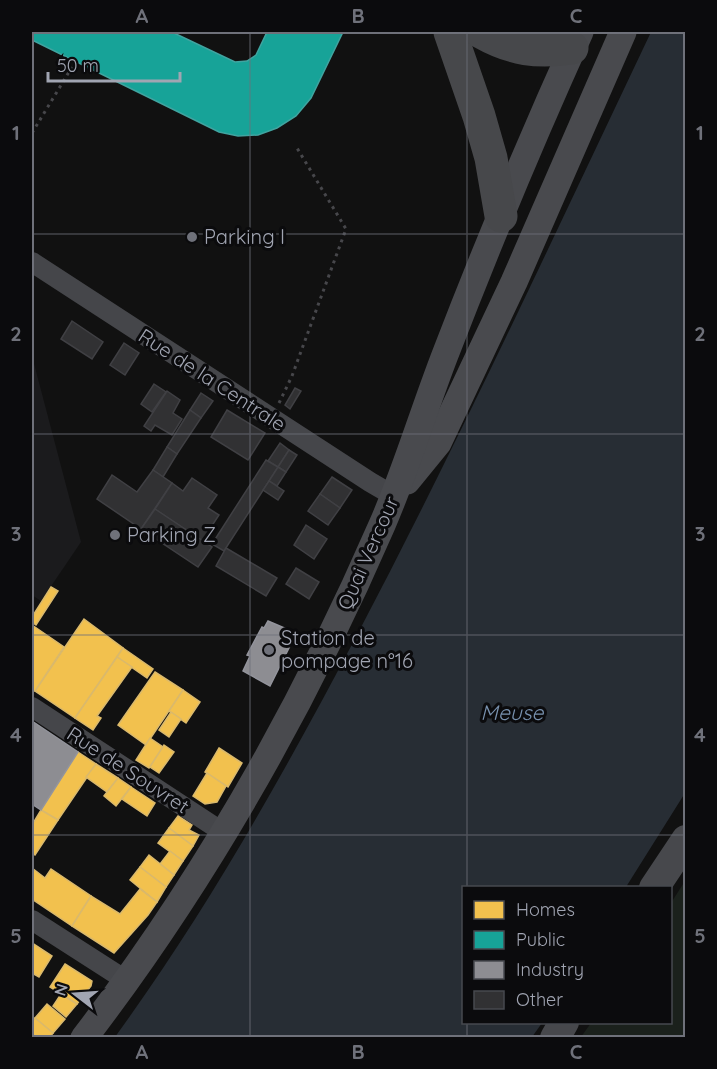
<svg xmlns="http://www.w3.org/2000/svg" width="717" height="1069" viewBox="0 0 717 1069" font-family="Quicksand,sans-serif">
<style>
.built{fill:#1b1b1d}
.green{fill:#1b211c}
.water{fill:#272d34}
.homes{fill:#f2c14e;stroke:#dab96c;stroke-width:1.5}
.public{fill:#17a398;stroke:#40a4a0;stroke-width:1.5}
.industry{fill:#8d8d92;stroke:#93949c;stroke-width:1.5}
.building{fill:#313133;stroke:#404044;stroke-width:1.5}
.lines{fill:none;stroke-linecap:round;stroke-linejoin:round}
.path{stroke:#47474b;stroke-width:3;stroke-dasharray:3 4.5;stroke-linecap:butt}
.street{stroke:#45464a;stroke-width:20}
.secondary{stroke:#494a4e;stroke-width:27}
.primary{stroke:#47484c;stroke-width:30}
.highway{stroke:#47484b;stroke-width:33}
.grid{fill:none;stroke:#6f717a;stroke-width:1.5;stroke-opacity:0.55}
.poi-dot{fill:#6f717a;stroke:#0b0b0d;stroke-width:2}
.labels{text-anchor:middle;stroke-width:6;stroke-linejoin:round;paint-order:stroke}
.poi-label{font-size:20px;fill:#a1a5b2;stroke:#0b0b0d;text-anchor:start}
.street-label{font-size:20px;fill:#a1a5b2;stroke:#0b0b0d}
.water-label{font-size:21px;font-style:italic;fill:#7891ae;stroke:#0b0b0d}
.neatline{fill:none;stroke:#6f717a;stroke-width:2}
.grid-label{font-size:20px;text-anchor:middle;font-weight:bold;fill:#6f717a}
</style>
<rect width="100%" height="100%" fill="#111"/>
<polygon class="built" points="32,356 81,542 41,601 32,595"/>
<polygon class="green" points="685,881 685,1037 581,1037 591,1023 670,1022 671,903"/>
<path class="water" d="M 651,32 L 686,32 L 685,793 L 626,887 L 464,888 L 464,1022 L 542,1023 L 532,1037 L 115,1037 C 208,909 283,775 357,635 C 461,437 555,234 651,32 Z"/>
<g class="homes">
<polygon points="51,587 58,591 36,625 32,622 32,617"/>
<polygon points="84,619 123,648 75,718 35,691"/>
<polygon points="32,625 64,647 35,691 32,689"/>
<polygon points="123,648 153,669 147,678 117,657"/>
<polygon points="117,657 132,667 97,716 101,718 93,730 75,718"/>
<polygon points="155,672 183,690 146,745 118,725"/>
<polygon points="183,690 200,702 186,723 169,711"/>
<polygon points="171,712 181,719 169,737 159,730"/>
<polygon points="150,738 163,747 149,768 136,760"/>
<polygon points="164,745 174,752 159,773 150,767"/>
<polygon points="219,748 242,763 228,787 205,772"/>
<polygon points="78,752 96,764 58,820 41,810"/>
<polygon points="96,764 118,778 107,792 86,777"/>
<polygon points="207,773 226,786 217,802 205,804 193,796"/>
<polygon points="118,778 131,787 116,806 104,796"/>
<polygon points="131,787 155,803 147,816 122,799"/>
<polygon points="41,810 58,820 35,855 32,853 32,825"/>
<polygon points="178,816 192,825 189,830 199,835 193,846 169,828"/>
<polygon points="169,828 193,846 183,861 158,843"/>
<polygon points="170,851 183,861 174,875 160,864"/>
<polygon points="149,855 174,875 166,887 140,867"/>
<polygon points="140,867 166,887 157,902 130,880"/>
<polygon points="32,868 45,878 51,869 91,896 72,926 32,899"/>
<polygon points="140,889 157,902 148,915 114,953 72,926 91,896 120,914"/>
<polygon points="32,943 52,956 39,977 32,973"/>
<polygon points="65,964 92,981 91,986 77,1004 50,987"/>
<polygon points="61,994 77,1004 66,1017 53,1006"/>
<polygon points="47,1004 65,1019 53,1033 35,1018"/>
<polygon points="35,1018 53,1033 49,1038 37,1038 32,1033 32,1022"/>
</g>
<polygon class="public" points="32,32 172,32 235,62 247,61 256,55 267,32 343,32 311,98 296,116 277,128 258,135 238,136 219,132 32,40"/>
<g class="industry">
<polygon points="268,621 296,633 295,635 301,639 299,644 292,642 270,686 243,671 250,656 247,655 262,627 264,628"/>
<polygon points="32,721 78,752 41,810 32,804"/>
</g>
<g class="building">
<polygon points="72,321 103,342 92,359 61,339"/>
<polygon points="124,343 139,353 125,375 110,365"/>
<polygon points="154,384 166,392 152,412 141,404"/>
<polygon points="295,388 301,391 290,409 285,405"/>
<polygon points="167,391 180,400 173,413 182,419 172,435 155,425 151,431 144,426"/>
<polygon points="201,393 213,401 201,418 190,410"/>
<polygon points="190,410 201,418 177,454 167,447"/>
<polygon points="227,410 265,433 248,460 211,437"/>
<polygon points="280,443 289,450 278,467 268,461"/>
<polygon points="167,447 177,454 163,477 153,470"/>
<polygon points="289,450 297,455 286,472 278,467"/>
<polygon points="266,460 278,467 224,551 212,544"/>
<polygon points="278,467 286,472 277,486 269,481"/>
<polygon points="153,470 172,483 141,529 97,499 112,475 137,492"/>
<polygon points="332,477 352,490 340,508 320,494"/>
<polygon points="192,478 217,495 208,508 219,515 202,541 155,509 172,483 183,491"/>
<polygon points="269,481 284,491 278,500 263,490"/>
<polygon points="320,494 340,508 328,525 308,511"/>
<polygon points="155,509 212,547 198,567 141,529"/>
<polygon points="306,525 327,539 314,559 294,545"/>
<polygon points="226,548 277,578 266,596 216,566"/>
<polygon points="296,568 319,582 309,599 286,584"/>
</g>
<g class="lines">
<g class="path">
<polyline points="32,133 72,67"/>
<polyline points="279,403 292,376 346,229 297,148"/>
</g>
<g class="street">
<polyline points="32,262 370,482 394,496"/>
<polyline points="32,707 224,833"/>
<polyline points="32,920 127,981"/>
</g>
<g class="secondary">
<polyline points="407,481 438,443 514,282 623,32"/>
<path d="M 84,1038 C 205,880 303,707 382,525 C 406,470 423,412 445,355 C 487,246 532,138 580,32"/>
</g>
<g class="primary">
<polyline points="654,888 686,840"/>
<polyline points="555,1038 564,1022"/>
</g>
<g class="highway">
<polyline points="450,32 479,116 491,158 501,216"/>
<path d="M 481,32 C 513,50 537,53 572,48"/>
</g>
</g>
<path class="grid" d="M 250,32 L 250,1038M 467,32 L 467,888M 32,234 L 686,234M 32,434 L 686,434M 32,635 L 686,635M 32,835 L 686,835M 467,1022 L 467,1038"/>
<g class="poi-dot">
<circle cx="192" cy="237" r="6"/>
<circle cx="115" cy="535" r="6"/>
<circle cx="269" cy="650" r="6"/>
</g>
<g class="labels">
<g class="poi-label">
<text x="204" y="244">Parking I</text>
<text x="127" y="542">Parking Z</text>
<text x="281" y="645">Station de<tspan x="281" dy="23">pompage n°16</tspan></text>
</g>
<g class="street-label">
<text transform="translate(212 380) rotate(33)" y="7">Rue de la Centrale</text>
<text transform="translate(368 553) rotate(-66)" y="7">Quai Vercour</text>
<text transform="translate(128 770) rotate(33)" y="7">Rue de Souvret</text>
</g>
<g class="water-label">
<text x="512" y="720">Meuse</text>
</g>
</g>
<rect width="717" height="1069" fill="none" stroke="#0b0b0d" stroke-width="66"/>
<rect x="462" y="886" width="210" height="138" fill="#0b0b0d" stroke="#47494f" stroke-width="1.5"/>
<rect x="474" y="901" width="30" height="18" fill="#f2c14e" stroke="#47494f" stroke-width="1.5"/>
<text x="516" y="916" font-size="18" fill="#a1a5b2">Homes</text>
<rect x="474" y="931" width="30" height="18" fill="#17a398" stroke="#47494f" stroke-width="1.5"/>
<text x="516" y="946" font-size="18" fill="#a1a5b2">Public</text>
<rect x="474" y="961" width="30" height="18" fill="#8d8d92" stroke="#47494f" stroke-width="1.5"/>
<text x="516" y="976" font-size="18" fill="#a1a5b2">Industry</text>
<rect x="474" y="991" width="30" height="18" fill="#313133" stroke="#47494f" stroke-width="1.5"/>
<text x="516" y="1006" font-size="18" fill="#a1a5b2">Other</text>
<g transform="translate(75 994) rotate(287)" stroke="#0b0b0d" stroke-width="4.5" paint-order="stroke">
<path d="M0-4.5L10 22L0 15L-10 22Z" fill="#a1a5b2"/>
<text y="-9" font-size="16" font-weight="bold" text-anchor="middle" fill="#a1a5b2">N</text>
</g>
<path d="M48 72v9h132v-9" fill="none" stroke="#a1a5b2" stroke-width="3"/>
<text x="57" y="72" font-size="18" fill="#a1a5b2" stroke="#0b0b0d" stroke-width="4.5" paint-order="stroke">50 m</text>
<rect x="33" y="33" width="651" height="1003" class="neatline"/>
<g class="grid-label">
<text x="142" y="23">A</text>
<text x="358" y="23">B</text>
<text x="576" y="23">C</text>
<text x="16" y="140">1</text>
<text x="700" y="140">1</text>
<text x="16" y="341">2</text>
<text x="700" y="341">2</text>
<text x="16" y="541">3</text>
<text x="700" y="541">3</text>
<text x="16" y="742">4</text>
<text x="700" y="742">4</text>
<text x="16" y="943">5</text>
<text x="700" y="943">5</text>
<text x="142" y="1059">A</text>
<text x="358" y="1059">B</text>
<text x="576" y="1059">C</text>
</g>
</svg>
